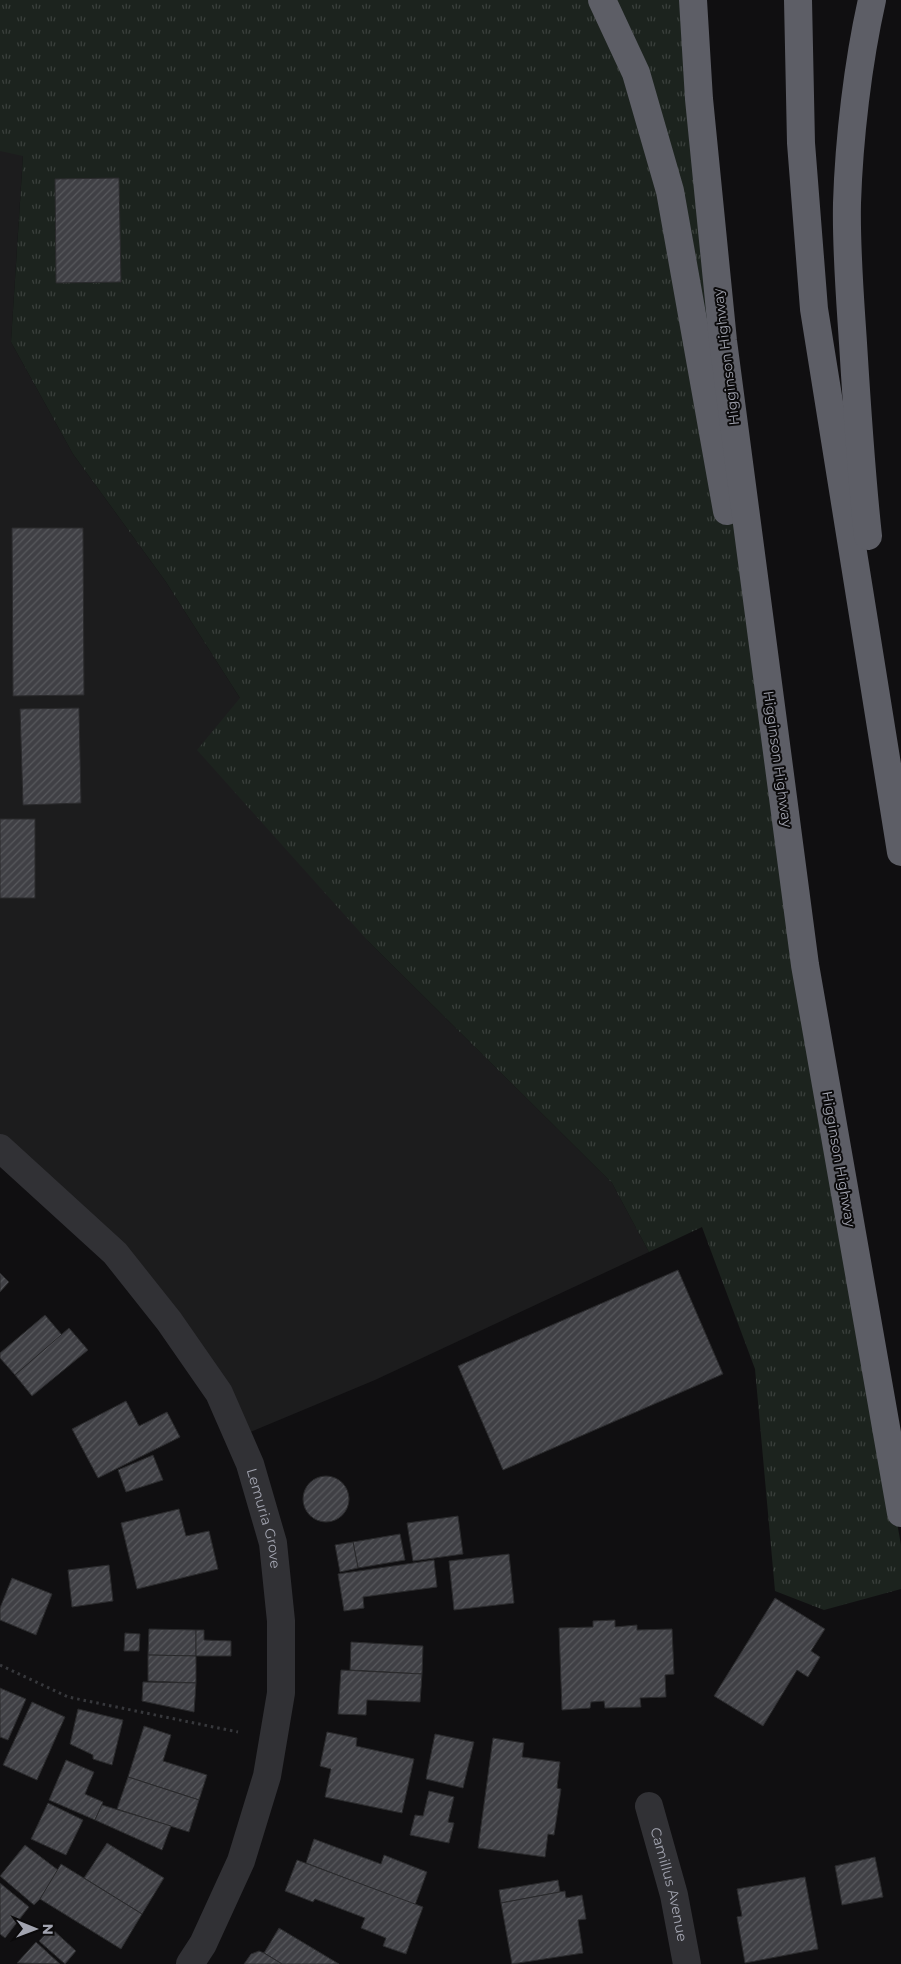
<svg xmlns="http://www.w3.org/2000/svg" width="901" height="1964" viewBox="0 0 901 1964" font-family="Montserrat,sans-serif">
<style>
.built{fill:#1c1c1d}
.grass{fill:url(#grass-tufts)}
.building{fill:url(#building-hatch);stroke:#2a2a2c}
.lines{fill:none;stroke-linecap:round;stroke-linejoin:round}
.path{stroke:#37383c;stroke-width:3;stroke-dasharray:2.5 4;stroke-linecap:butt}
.minor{stroke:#313135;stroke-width:28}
.highway{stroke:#5d5e66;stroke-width:28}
.labels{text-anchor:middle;stroke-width:4;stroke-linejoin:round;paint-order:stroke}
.street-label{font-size:14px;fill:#a2a4b0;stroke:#0b0a0b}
</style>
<defs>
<pattern id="grass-tufts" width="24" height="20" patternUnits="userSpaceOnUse" patternTransform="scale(1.25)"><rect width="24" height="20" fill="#1c231e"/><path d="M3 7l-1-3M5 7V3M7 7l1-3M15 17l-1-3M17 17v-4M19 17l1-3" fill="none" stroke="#3a403c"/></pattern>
<pattern id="building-hatch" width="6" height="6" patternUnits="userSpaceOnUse" patternTransform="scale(1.25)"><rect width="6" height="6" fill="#404045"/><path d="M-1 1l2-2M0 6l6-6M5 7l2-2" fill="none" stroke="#58595d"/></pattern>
</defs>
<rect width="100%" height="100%" fill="#100f11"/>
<polygon class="built" points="0,150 23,155 11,342 73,454 166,582 240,698 368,941 612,1183 649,1252 375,1380 236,1438 115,1259 0,1156"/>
<polygon class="grass" points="0,0 687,0 858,1301 901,1545 901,1589 824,1610 775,1591 755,1369 702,1227 649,1252 612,1183 368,941 197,750 240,698 166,582 73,454 11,342 23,156 0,151"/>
<g class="building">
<polygon points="119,178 121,282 56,283 55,179"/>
<polygon points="12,528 83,528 84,695 13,696"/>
<polygon points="79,708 81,803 23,805 20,709"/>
<rect x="0" y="819" width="35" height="79"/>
<polygon points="678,1270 723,1374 503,1470 458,1366"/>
<polygon points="0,1273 9,1282 0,1292"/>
<polygon points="45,1315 62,1335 15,1375 0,1358 0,1353"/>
<polygon points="69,1328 88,1350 32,1396 15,1375"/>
<polygon points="126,1401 139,1426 167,1412 180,1437 98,1478 72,1429"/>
<polygon points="153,1455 163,1480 126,1492 118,1470"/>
<circle cx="326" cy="1499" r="23"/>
<polygon points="179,1509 186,1536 209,1531 218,1569 137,1589 121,1523"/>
<polygon points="458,1516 463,1554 413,1561 407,1523"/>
<polygon points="400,1534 405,1560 358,1568 353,1542"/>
<polygon points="353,1542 358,1568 340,1572 335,1545"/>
<polygon points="509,1554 514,1603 454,1610 449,1561"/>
<polygon points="434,1560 437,1587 363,1597 364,1608 344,1611 338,1574"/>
<polygon points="109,1565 113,1601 72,1607 68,1570"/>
<polygon points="12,1578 52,1594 36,1635 0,1620 0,1608"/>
<polygon points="775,1598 825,1629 811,1651 820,1657 808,1677 797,1670 763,1726 714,1696"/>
<polygon points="615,1620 615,1627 637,1625 637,1630 672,1629 674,1674 665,1675 666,1697 640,1698 641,1707 605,1708 604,1701 591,1702 590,1708 562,1710 559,1628 593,1627 593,1621"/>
<polygon points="149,1629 196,1630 196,1656 148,1655"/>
<polygon points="196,1630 204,1630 204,1640 231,1641 231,1656 196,1656"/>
<polygon points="125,1633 140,1634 139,1651 124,1651"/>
<polygon points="351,1642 423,1646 422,1674 350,1670"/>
<polygon points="148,1655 196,1656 196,1683 148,1681"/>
<polygon points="341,1670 422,1674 420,1702 367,1700 366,1715 338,1714"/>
<polygon points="143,1682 196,1683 194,1712 142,1701"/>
<polygon points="0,1688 26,1699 8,1740 0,1737"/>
<polygon points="32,1702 65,1717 37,1780 3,1765"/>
<polygon points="78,1709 123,1720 112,1765 93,1759 93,1755 70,1744"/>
<polygon points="144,1726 171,1735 163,1761 207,1775 199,1800 128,1777"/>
<polygon points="327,1732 357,1738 356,1746 414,1759 402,1813 325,1797 331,1769 320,1766"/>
<polygon points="435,1734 474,1742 463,1788 426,1779"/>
<polygon points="493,1738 524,1743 522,1757 560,1762 557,1788 561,1789 554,1835 548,1834 545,1857 478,1848"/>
<polygon points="66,1760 94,1772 85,1794 103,1802 95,1820 49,1800"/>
<polygon points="128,1777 199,1800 189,1832 117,1809"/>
<polygon points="429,1791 454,1797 448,1822 454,1823 449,1843 410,1835 415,1815 423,1816"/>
<polygon points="48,1803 83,1820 66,1855 31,1839"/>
<polygon points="102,1805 171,1826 162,1850 95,1820"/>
<polygon points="314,1839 381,1864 384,1855 427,1872 415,1905 306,1863"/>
<polygon points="107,1843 164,1878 142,1914 84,1878"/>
<polygon points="25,1845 58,1870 40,1899 34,1905 0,1876"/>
<polygon points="875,1857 883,1897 842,1905 835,1866"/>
<polygon points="297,1860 423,1907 406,1954 383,1946 386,1938 361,1928 365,1918 315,1899 313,1902 285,1891"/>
<polygon points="61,1864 142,1914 121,1949 40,1899"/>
<polygon points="805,1877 818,1949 745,1963 737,1917 742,1916 737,1889"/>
<polygon points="558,1880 560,1892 501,1903 499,1890"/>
<polygon points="0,1883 29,1907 5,1938 0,1934"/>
<polygon points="565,1891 566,1898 582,1895 586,1919 578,1920 583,1953 512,1964 501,1903"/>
<polygon points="51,1928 76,1951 65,1964 39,1941"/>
<polygon points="279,1928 339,1964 282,1964 264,1953"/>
<polygon points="36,1942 60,1964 17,1963"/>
<polygon points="259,1951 264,1953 282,1964 244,1964 251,1954"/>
</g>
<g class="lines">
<polyline class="path" points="0,1665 68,1697 238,1732"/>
<g class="minor">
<path id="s1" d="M 0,1148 L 115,1253 L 169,1321 L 219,1393 L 250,1464 L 273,1543 L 281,1621 L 281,1693 L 267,1776 L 241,1861 L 203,1944 L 190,1964"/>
<path id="s2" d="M 649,1806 L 674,1895 L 687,1964"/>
</g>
<g class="highway">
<polyline points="602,0 636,73 670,191 727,511"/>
<polyline points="693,0 699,99 723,341 805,965 901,1513"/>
<polyline points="798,0 801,143 814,309 901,852"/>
<path d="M 868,536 C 861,472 857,408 853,343 C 850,297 846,250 847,203 C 849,139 858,62 872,0"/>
</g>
</g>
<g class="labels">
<g class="street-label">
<text transform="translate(726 357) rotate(-97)" y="5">Higginson Highway</text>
<text transform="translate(778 759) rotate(82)" y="5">Higginson Highway</text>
<text transform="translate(839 1159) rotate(80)" y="5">Higginson Highway</text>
<text dy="5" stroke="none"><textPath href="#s1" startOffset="464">Lemuria Grove</textPath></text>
<text dy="5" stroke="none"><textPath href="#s2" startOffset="81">Camillus Avenue</textPath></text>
</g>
</g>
<g transform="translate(35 1929) rotate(91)" stroke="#0b0a0b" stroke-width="4" paint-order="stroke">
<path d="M0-4L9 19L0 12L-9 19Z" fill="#a2a4b0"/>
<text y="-8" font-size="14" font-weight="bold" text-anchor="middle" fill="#a2a4b0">N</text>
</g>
</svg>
